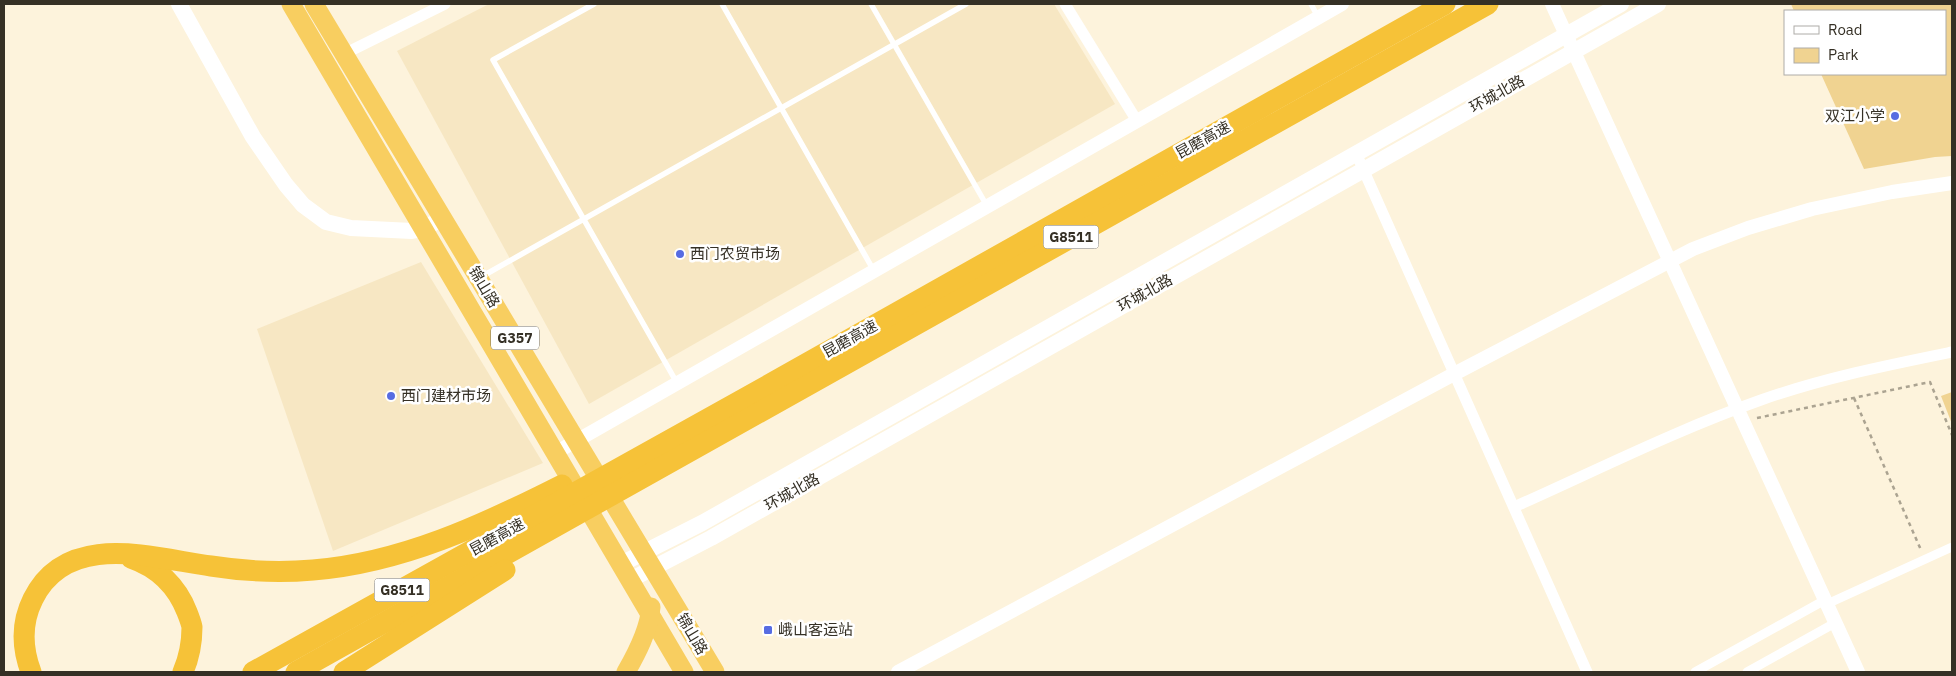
<svg xmlns="http://www.w3.org/2000/svg" width="1956" height="676" viewBox="0 0 1956 676" font-family="'IBM Plex Sans','Noto Sans SC',sans-serif">
<style>
.built{fill:#f7e7c3}
.green{fill:#f0d391}
.lines{fill:none;stroke-linecap:round;stroke-linejoin:round}
.path{stroke:#aba391;stroke-width:2.5;stroke-dasharray:4 4;stroke-linecap:butt}
.service{stroke:#fff;stroke-width:5.5}
.pedestrian{stroke:#fff;stroke-width:9}
.minor{stroke:#fff;stroke-width:11}
.tertiary{stroke:#fff;stroke-width:14}
.secondary{stroke:#fff;stroke-width:16}
.trunk{stroke:#f8ce60;stroke-width:19}
.motorway{stroke:#f6c238;stroke-width:21}
.poi-dot{fill:#576ce2;stroke:#fff;stroke-width:2}
.labels{text-anchor:middle;stroke-width:5;stroke-linejoin:round;paint-order:stroke}
.shield{fill:#fff;stroke:#726e66;stroke-width:1}
.shield-label{font-size:14px;font-weight:bold;fill:#353025}
.street-label{font-size:15px;fill:#353025;stroke:#fff}
.poi-label{font-size:15px;fill:#353025;stroke:#fff;text-anchor:start}
</style>
<rect width="100%" height="100%" fill="#fdf3dc"/>
<g class="built">
<polygon points="489,4 1054,4 1115,104 589,404 397,51"/>
<polygon points="421,262 543,463 333,551 257,329"/>
</g>
<g class="green">
<polygon points="1791,4 1952,4 1952,156 1935,157 1864,169 1821,74 1945,74 1945,11 1794,11"/>
<polygon points="1952,392 1952,424 1941,396"/>
</g>
<g class="lines">
<g class="path">
<polyline points="1854,398 1921,550"/>
<polyline points="1757,418 1930,382 1952,435"/>
</g>
<g class="service">
<polyline points="594,4 493,60 677,383"/>
<polyline points="722,4 874,271"/>
<polyline points="871,4 987,206"/>
<polyline points="1311,4 1318,17"/>
<polyline points="481,277 966,4"/>
</g>
<g class="pedestrian">
<polyline points="1827,604 1952,547"/>
<polyline points="1695,672 1825,600"/>
<polyline points="1747,672 1835,623"/>
</g>
<g class="minor">
<polyline points="1065,4 1137,121"/>
<polyline points="344,54 445,4"/>
<polyline points="1356,153 1587,672"/>
<path d="M 1514,507 C 1595,471 1676,430 1761,400 C 1823,378 1888,365 1952,352"/>
</g>
<g class="tertiary">
<polyline points="1552,4 1858,672"/>
<polyline points="555,453 1342,4"/>
<polyline points="898,672 1454,374 1693,249 1748,228 1812,209 1892,192 1952,183"/>
</g>
<g class="secondary">
<polyline points="179,4 253,137 286,185 303,205 326,222 351,228 412,231 423,229 443,218"/>
<polyline points="621,564 702,523 1621,4"/>
<polyline points="630,580 711,538 1658,4"/>
</g>
<g class="trunk">
<polyline points="291,4 684,672"/>
<polyline points="314,4 715,672"/>
<path d="M 626,672 C 637,653 649,630 651,607"/>
</g>
<g class="motorway">
<path d="M 131,558 C 157,567 177,586 187,612 C 189,617 191,622 192,627 C 192,643 189,658 183,672"/>
<path d="M 31,672 C 22,648 21,623 33,599 C 67,530 152,558 211,566 C 243,571 280,573 313,570 C 401,563 483,525 562,485"/>
<polyline points="253,672 740,401 1445,4"/>
<polyline points="296,672 1488,4"/>
<polyline points="344,672 505,570"/>
</g>
</g>
<g class="poi-dot">
<circle cx="1895" cy="116" r="5"/>
<circle cx="680" cy="254" r="5"/>
<circle cx="391" cy="396" r="5"/>
<rect x="763" y="625" width="10" height="10" rx="2.5"/>
</g>
<g class="labels">
<g class="shield">
<rect x="1043.5" y="225.5" width="55" height="23" rx="4"/>
<rect x="491" y="326.5" width="48" height="23" rx="4"/>
<rect x="374.5" y="578.5" width="55" height="23" rx="4"/>
</g>
<g class="shield-label">
<text x="1071" y="242">G8511</text>
<text x="515" y="343">G357</text>
<text x="402" y="595">G8511</text>
</g>
<g class="street-label">
<text transform="translate(1497 94) rotate(-29)" y="5">环城北路</text>
<text transform="translate(1203 140) rotate(-29)" y="5">昆磨高速</text>
<text transform="translate(484 287) rotate(59)" y="5">锦山路</text>
<text transform="translate(1145 293) rotate(-29)" y="5">环城北路</text>
<text transform="translate(850 339) rotate(-29)" y="5">昆磨高速</text>
<text transform="translate(792 492) rotate(-29)" y="5">环城北路</text>
<text transform="translate(497 537) rotate(-29)" y="5">昆磨高速</text>
<text transform="translate(692 634) rotate(59)" y="5">锦山路</text>
</g>
<g class="poi-label">
<text x="1885" y="121" text-anchor="end">双江小学</text>
<text x="690" y="259">西门农贸市场</text>
<text x="401" y="401">西门建材市场</text>
<text x="778" y="635">峨山客运站</text>
</g>
</g>
<rect width="1956" height="676" fill="none" stroke="#353025" stroke-width="10"/>
<rect x="1784" y="10" width="162" height="65" fill="#ffffff" stroke="#aeaca8"/>
<rect x="1794" y="26" width="25" height="8" fill="#ffffff" stroke="#aeaca8"/>
<text x="1828" y="35" font-size="15" fill="#353025">Road</text>
<rect x="1794" y="48" width="25" height="15" fill="#f0d391" stroke="#aeaca8"/>
<text x="1828" y="60" font-size="15" fill="#353025">Park</text>
</svg>
